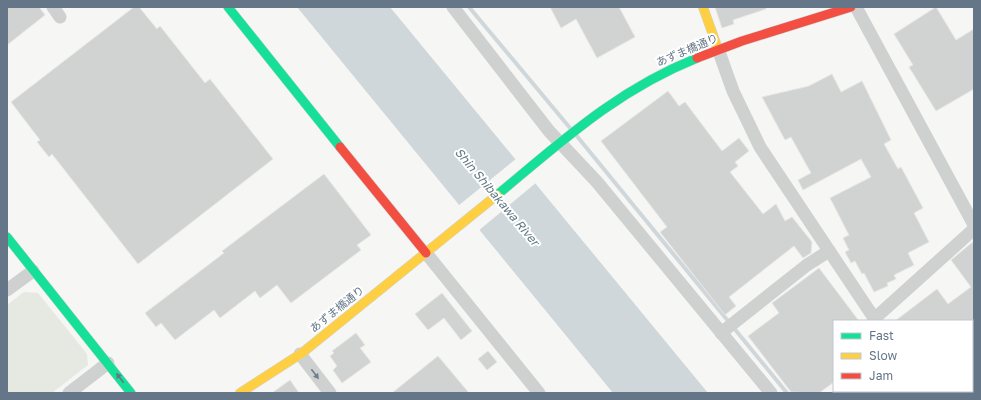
<svg xmlns="http://www.w3.org/2000/svg" width="981" height="400" viewBox="0 0 981 400" font-family="'Golos Text','Noto Sans JP',sans-serif">
<style>
.green{fill:#e6e9e2}
.water{fill:#d0d7db}
.pier{fill:#f6f6f4}
.lines{fill:none;stroke-linecap:round;stroke-linejoin:round}
.stream{stroke:#d0d7db;stroke-width:4}
.building{fill:#d1d2d2;stroke:#e6e6e4}
.fast-casing{stroke:#d1d3d4;stroke-width:10}
.slow-casing{stroke:#d1d3d4;stroke-width:10}
.jam-casing{stroke:#d1d3d4;stroke-width:10}
.street{stroke:#cfd1d1;stroke-width:13}
.fast{stroke:#16e098;stroke-width:9}
.slow{stroke:#ffcf43;stroke-width:9}
.jam{stroke:#f24e42;stroke-width:9}
.oneway{fill:#6f7f8e}
.oneway2{fill:#647687}
.labels{text-anchor:middle;stroke-width:4;stroke-linejoin:round;paint-order:stroke}
.street-label{font-size:11px;fill:#647687;stroke:#fff}
.water-label{font-size:12px;font-style:italic;fill:#5f7883;stroke:#fff}
</style>
<rect width="100%" height="100%" fill="#f6f6f4"/>
<polygon class="green" points="24,292 38,293 87,354 88,365 52,393 7,393 7,305"/>
<polygon class="water" points="297,7 390,7 708,393 613,393"/>
<polygon class="pier" points="517,158 537,182 478,231 458,206"/>
<g class="lines">
<g class="stream">
<polyline points="469,7 570,128"/>
<polyline points="576,135 787,393"/>
</g>
</g>
<g class="building">
<polygon points="7,7 39,7 45,15 7,45"/>
<polygon points="134,7 139,7 157,29 160,26 205,83 210,79 273,159 138,264 52,154 49,157 37,142 40,140 11,102"/>
<polygon points="550,7 619,7 635,37 597,58 576,19 561,28"/>
<polygon points="715,7 766,7 766,9 733,20 734,24 722,28"/>
<polygon points="936,7 956,40 974,29 974,89 936,111 909,67 913,65 894,34"/>
<polygon points="832,74 841,92 862,81 891,140 884,144 898,169 901,167 923,208 914,213 929,242 908,253 914,265 894,275 896,279 887,283 888,286 874,292 864,273 862,274 855,261 851,263 845,252 849,250 843,238 849,235 830,198 871,177 861,159 803,190 798,180 811,173 791,137 785,140 762,97 809,86"/>
<polygon points="668,91 679,106 685,102 722,151 739,138 749,151 735,162 738,166 730,172 763,214 776,204 785,221 792,217 812,242 811,253 803,258 794,246 729,297 736,306 725,315 660,232 667,227 601,141"/>
<polygon points="324,174 371,235 357,245 361,250 291,303 277,285 260,298 255,291 220,318 214,310 175,340 161,323 156,327 145,313 224,253 222,251"/>
<polygon points="974,241 974,321 895,321 937,289 948,304 971,287 951,260"/>
<polygon points="819,268 859,321 834,321 834,382 819,393 791,392 748,336 779,313 772,303"/>
<polygon points="442,293 472,331 461,340 444,318 428,330 415,314"/>
<polygon points="356,333 365,345 360,348 371,362 342,383 333,370 337,366 330,356 334,353 332,351"/>
<polygon points="488,351 497,362 487,370 478,359"/>
<polygon points="438,356 469,393 392,393"/>
<polygon points="290,380 299,393 272,393"/>
</g>
<g class="lines">
<defs>
<g id="fast">
<polyline points="228,7 340,147"/>
<path d="M 497,195 C 562,141 617,90 697,58"/>
<polyline points="7,237 131,393"/>
</g>
<g id="slow">
<polyline points="703,7 718,49"/>
<polyline points="240,393 302,353 497,195"/>
</g>
<g id="jam">
<polyline points="697,58 742,41 851,7"/>
<polyline points="340,147 426,253"/>
</g>
</defs>
<use href="#fast" class="fast-casing"/>
<use href="#slow" class="slow-casing"/>
<use href="#jam" class="jam-casing"/>
<g class="street">
<polyline points="53,7 60,17"/>
<polyline points="453,7 549,131 597,182 771,393"/>
<polyline points="856,7 974,225"/>
<polyline points="718,49 733,91 760,147 876,321"/>
<polyline points="426,253 539,393"/>
<polyline points="7,290 33,271"/>
<polyline points="874,319 974,229"/>
<polyline points="721,333 807,265 829,251"/>
<polyline points="300,354 330,393"/>
<polyline points="919,391 920,393"/>
<polyline points="69,393 108,363"/>
</g>
<use href="#fast" class="fast"/>
<use href="#slow" class="slow"/>
<use href="#jam" class="jam"/>
</g>
<defs><path id="oneway-solid" d="M-6-.8H1V-3.2L6.5 0L1 3.2V.8H-6Z"/></defs>
<use class="oneway" href="#oneway-solid" transform="translate(315 374) rotate(53)"/>
<use class="oneway2" href="#oneway-solid" transform="translate(120 378) rotate(-127)"/>
<g class="labels">
<g class="street-label">
<text transform="translate(687 50) rotate(-23)" y="4">あずま橋通り</text>
<text transform="translate(337 309) rotate(-39)" y="4">あずま橋通り</text>
</g>
<g class="water-label">
<text transform="translate(497 197) rotate(50)" y="4">Shin Shibakawa River</text>
</g>
</g>
<rect width="981" height="400" fill="none" stroke="#647687" stroke-width="16"/>
<rect x="833" y="320" width="140" height="72" fill="#ffffff" stroke="#c1c8cf"/>
<rect x="841" y="333" width="20" height="6" fill="#16e098" stroke="#c1c8cf"/>
<text x="869" y="340" font-size="12" fill="#647687">Fast</text>
<rect x="841" y="353" width="20" height="6" fill="#ffcf43" stroke="#c1c8cf"/>
<text x="869" y="360" font-size="12" fill="#647687">Slow</text>
<rect x="841" y="373" width="20" height="6" fill="#f24e42" stroke="#c1c8cf"/>
<text x="869" y="380" font-size="12" fill="#647687">Jam</text>
</svg>
